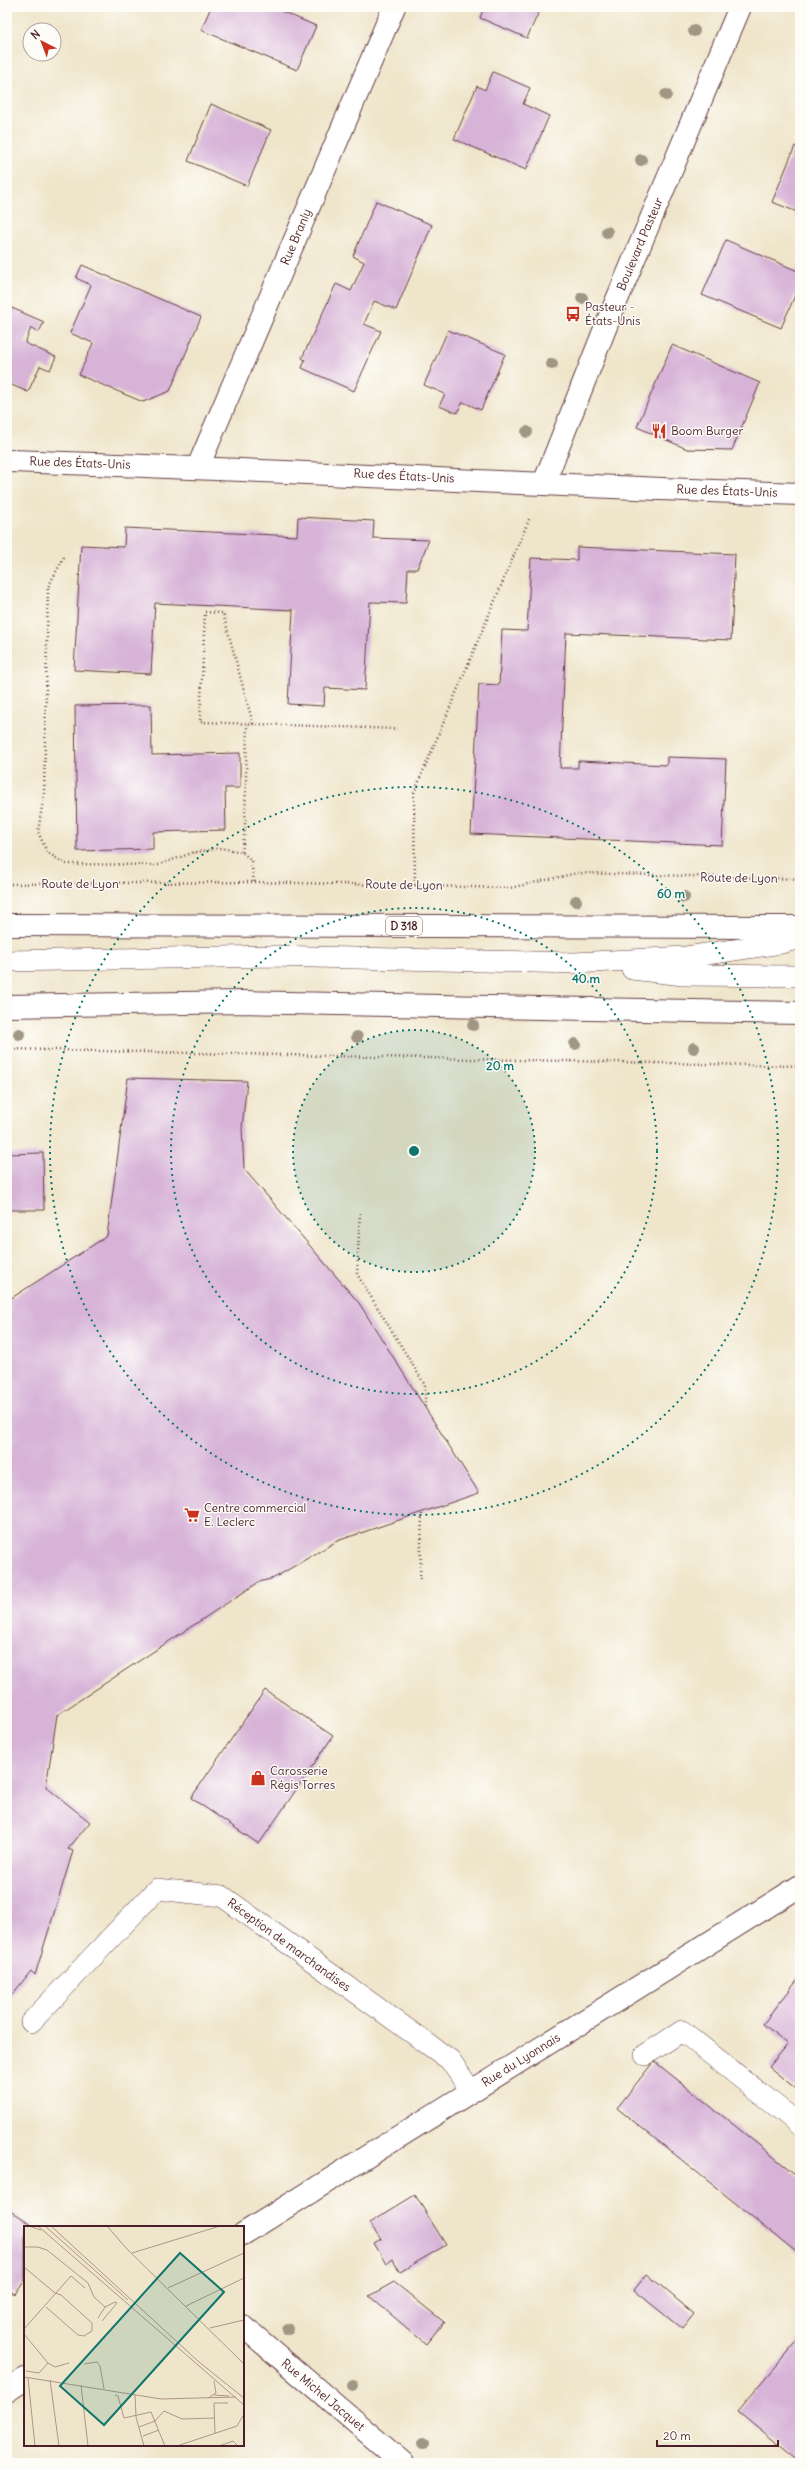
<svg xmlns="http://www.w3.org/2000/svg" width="807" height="2470" viewBox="0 0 807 2470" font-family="Delius,sans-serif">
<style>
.building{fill:#d7b3d8}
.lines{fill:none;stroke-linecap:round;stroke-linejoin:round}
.lane-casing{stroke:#633d43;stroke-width:22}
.street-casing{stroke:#633d43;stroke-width:24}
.primary-casing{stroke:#633d43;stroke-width:24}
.path{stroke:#633d43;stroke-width:2.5;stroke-dasharray:1 3;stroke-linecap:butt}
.lane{stroke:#fff;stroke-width:21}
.street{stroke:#fff;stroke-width:22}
.primary{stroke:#fff;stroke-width:22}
.tree{fill:#a09684}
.ring{fill:none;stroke:#0f766e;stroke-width:2;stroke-dasharray:2 4}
.labels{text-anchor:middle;stroke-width:3;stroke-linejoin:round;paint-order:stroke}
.shield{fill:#fdfcf7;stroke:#806168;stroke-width:1}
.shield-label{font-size:11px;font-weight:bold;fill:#4a1f2b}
.street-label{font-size:12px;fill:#4a1f2b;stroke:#fdfcf7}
.poi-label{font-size:12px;fill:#4a1f2b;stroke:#fdfcf7;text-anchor:start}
.inset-road{fill:none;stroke:#ad968a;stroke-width:1}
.view{fill:#0f766e;fill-opacity:0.15;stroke:#0f766e;stroke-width:2}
.inset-edge{fill:none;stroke:#4a1f2b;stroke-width:2}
.centre{fill:#0f766e;stroke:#fdfcf7;stroke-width:2}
.ring-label{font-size:12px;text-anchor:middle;font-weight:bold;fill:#0f766e;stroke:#fdfcf7;stroke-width:3;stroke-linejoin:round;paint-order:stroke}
</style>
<rect width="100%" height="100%" fill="#fdfcf7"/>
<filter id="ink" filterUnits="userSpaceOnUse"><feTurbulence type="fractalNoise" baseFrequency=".025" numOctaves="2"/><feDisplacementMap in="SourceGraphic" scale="8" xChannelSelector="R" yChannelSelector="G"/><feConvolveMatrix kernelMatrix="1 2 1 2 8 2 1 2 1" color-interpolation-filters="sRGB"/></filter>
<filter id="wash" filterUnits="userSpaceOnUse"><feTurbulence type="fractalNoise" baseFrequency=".012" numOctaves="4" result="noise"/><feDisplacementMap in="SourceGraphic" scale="16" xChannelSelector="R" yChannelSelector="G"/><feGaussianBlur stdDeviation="0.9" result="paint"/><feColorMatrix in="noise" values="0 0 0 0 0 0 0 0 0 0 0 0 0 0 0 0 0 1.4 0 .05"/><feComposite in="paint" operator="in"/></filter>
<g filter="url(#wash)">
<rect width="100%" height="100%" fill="#efe5ca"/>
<g id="blocks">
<g class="building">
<polygon points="211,7 272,7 316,26 297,70 201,30"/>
<polygon points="484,7 541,7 527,38 480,18"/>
<polygon points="493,72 530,88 523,104 549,116 526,170 454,139 477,86 485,90"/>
<polygon points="211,104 271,130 247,186 188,161"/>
<polygon points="795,146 800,149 800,213 772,202"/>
<polygon points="376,201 432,225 396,310 374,301 364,324 381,331 354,391 302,368 305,360 302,358 336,284 351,291 364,262 353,256"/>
<polygon points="726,240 800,272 800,284 781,328 702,295"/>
<polygon points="82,265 201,317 170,391 143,402 79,375 93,343 70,333 91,285 76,278"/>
<polygon points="12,308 44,322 39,332 31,328 25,343 56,357 50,370 40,366 28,392 7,383 7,320"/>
<polygon points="448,330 505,354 481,410 463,402 457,413 439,406 445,394 424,385"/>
<polygon points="672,345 760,383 732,450 687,449 637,427"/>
<polygon points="298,517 374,521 373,538 429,540 417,569 408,569 406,603 370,602 365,690 325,688 324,706 288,704 293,610 155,603 151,674 74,670 81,545 124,547 125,528 297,536"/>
<polygon points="577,547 735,554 731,640 566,633 560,768 578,768 578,761 667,765 667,757 726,759 722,845 471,834 479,684 499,685 502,630 527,631 531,558 577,560"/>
<polygon points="151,705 152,755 240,753 240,788 225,788 226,830 153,832 153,849 77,851 75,706"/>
<polygon points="128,1078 247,1081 242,1128 244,1169 359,1303 479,1493 337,1541 274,1578 259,1582 57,1715 46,1787 90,1822 68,1849 73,1851 35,1975 31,1971 7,2001 7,1301 107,1236"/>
<polygon points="43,1153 44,1210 7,1210 7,1154"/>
<polygon points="7,1228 10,1268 7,1270"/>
<polygon points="265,1690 333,1736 259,1844 191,1798"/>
<polygon points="800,1977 800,2082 795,2088 769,2067 788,2044 763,2024"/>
<polygon points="654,2061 800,2178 800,2255 617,2108"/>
<polygon points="415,2195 446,2245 400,2272 393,2259 386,2264 374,2243 381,2239 369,2223"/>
<polygon points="7,2209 34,2227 25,2227 25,2279 15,2294 7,2289"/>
<polygon points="647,2274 694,2314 682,2329 634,2290"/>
<polygon points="394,2282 444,2322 426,2344 369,2296"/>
<polygon points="800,2338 800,2462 738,2411"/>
</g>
</g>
</g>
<g filter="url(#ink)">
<use href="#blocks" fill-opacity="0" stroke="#633d43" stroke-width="1"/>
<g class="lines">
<defs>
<g id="lane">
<polyline points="7,961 270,956 574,963 686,957 781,943 800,938"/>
<polyline points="632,969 683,975 800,976"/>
<polyline points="31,2022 157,1889 222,1896 450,2060 471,2091"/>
<polyline points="645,2055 682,2031 800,2125"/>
</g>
<g id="street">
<path d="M 7,461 C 271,469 536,486 800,494"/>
<polyline points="198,467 394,7"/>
<polyline points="544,483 608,321 740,7"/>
<polyline points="243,2234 800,1886"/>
<polyline points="243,2326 403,2463"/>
<polyline points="7,2391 25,2379"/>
</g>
<g id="primary">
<polyline points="7,925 800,927"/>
<polyline points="7,1006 242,1002 800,1013"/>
</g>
</defs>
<use href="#lane" class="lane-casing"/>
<use href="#street" class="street-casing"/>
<use href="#primary" class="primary-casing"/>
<g class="path">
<polyline points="64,557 48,587 44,794 38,832 47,852 65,864 158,865 192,853 221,848 242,852 251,860 254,882"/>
<polyline points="253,724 223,613 205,612 200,722 397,729"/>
<polyline points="242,852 245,829 247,724"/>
<polyline points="7,884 254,882 510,888 577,873 800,879"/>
<polyline points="415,885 414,793 530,517"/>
<polyline points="7,1049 800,1066"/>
<polyline points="360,1213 357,1274 425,1385 425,1407"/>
<polyline points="420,1579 422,1512"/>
</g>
<use href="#lane" class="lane"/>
<use href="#street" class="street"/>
<use href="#primary" class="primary"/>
</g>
<g class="tree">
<circle cx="694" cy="31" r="6"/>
<circle cx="666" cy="95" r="6"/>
<circle cx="641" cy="160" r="6"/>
<circle cx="607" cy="232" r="6"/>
<circle cx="582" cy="298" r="6"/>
<circle cx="552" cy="364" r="6"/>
<circle cx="527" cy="432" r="6"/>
<circle cx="684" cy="897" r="6"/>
<circle cx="576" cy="901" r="6"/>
<circle cx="473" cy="1025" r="6"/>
<circle cx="19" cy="1034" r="6"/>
<circle cx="357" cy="1037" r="6"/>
<circle cx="575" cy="1044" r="6"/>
<circle cx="694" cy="1048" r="6"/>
<circle cx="288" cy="2329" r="6"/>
<circle cx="353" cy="2386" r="6"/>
<circle cx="423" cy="2444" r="6"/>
</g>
</g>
<circle cx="414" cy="1151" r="121" fill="#0f766e" fill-opacity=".12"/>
<g class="ring">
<circle cx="414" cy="1151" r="121"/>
<circle cx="414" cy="1151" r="243"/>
<circle cx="414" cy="1151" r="364"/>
</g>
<defs>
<symbol id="bus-bare" viewBox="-9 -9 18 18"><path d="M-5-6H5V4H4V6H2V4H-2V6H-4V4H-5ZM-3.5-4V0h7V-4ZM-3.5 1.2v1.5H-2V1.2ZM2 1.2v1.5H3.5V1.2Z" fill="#c8321e" stroke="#fdfcf7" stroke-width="2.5" paint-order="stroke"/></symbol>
<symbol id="restaurant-bare" viewBox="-9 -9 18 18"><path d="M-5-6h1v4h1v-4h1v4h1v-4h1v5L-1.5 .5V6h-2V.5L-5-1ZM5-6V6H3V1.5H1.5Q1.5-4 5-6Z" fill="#c8321e" stroke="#fdfcf7" stroke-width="2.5" paint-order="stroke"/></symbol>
<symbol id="supermarket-bare" viewBox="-9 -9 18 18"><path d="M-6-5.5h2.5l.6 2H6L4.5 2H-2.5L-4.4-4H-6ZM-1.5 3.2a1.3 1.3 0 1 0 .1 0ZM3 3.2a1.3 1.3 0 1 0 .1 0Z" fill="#c8321e" stroke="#fdfcf7" stroke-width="2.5" paint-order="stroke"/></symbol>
<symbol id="shop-bare" viewBox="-9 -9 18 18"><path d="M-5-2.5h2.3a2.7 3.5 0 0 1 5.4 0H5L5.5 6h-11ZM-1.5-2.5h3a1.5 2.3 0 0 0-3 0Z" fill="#c8321e" stroke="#fdfcf7" stroke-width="2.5" paint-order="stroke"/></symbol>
</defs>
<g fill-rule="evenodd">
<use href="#bus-bare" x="562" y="303" width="22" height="22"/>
<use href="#restaurant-bare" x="648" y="420" width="22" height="22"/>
<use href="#supermarket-bare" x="181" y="1504" width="22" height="22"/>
<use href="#shop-bare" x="247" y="1767" width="22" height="22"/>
</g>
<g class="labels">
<rect class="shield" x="386" y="917" width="36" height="18" rx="3"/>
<g class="shield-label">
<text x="404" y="930">D 318</text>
</g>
<g class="street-label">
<text transform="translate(296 237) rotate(-67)" y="4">Rue Branly</text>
<text transform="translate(640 244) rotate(-67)" y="4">Boulevard Pasteur</text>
<text transform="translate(80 463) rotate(2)" y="4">Rue des États-Unis</text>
<text transform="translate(404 476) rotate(3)" y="4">Rue des États-Unis</text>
<text transform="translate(727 491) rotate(2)" y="4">Rue des États-Unis</text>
<text transform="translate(739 878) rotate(1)" y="4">Route de Lyon</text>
<text x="80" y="888">Route de Lyon</text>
<text transform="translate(404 885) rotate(1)" y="4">Route de Lyon</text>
<text transform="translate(289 1945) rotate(36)" y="4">Réception de marchandises</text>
<text transform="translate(521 2060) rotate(-32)" y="4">Rue du Lyonnais</text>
<text transform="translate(323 2395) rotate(40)" y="4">Rue Michel Jacquet</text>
</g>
<g class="poi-label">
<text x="585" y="311">Pasteur -<tspan x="585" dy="14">États-Unis</tspan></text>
<text x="671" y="435">Boom Burger</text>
<text x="204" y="1512">Centre commercial<tspan x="204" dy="14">E. Leclerc</tspan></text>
<text x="270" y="1775">Carosserie<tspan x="270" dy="14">Régis Torres</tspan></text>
</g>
</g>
<g transform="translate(24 2226)">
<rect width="220" height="220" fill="#efe5ca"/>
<path class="inset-road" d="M 5,0 L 17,4M 14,0 L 220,179M 21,0 L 104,74M 27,0 L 175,136 L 220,172M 83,0 L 102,22 L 220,138M 0,21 L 14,21 L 23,24 L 64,57 L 70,71 L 81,81 L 91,76 L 93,77 L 78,95M 108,27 L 196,0M 0,41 L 31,67 L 37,69 L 68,97 L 68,105 L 60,110 L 54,109 L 22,81M 144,62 L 220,27M 162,80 L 220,52M 74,92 L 81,81M 186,102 L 220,94M 0,103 L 47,50 L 61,62M 0,108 L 24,137 L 31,141 L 45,137M 60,138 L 73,136 L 76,140 L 80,163M 2,145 L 15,147 L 24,137M 0,151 L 137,173 L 212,171M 4,152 L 11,220M 26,154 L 35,220M 57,159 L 64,220M 111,168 L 112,191 L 120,220M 91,169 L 94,170 L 100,192 L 127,186 L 141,220M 190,169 L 205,170M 184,172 L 192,167 L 190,155M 115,201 L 131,195 L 140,185 L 158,193 L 191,192M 191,207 L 190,177 L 204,177M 119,210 L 135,204M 153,220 L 213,200 L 220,188M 195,220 L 209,215 L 214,220"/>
<path class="view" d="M 156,27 L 200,66 L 80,199 L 36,160 Z"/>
<rect width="220" height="220" class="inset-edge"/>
</g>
<circle cx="414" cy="1151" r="6" class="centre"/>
<g class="ring-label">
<text x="671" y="898">60 m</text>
<text x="586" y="983">40 m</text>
<text x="500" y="1070">20 m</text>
</g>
<rect width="807" height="2470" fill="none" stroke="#fdfcf7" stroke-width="24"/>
<g transform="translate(42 42) rotate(318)"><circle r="19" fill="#fdfcf7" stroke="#b5a4a5"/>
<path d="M0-3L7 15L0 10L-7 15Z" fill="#c8321e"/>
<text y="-6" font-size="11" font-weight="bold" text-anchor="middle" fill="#4a1f2b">N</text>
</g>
<path d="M657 2440v6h121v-6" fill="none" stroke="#4a1f2b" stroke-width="2"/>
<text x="663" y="2440" font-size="12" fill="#4a1f2b" stroke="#fdfcf7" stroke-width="3" paint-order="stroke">20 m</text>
</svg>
